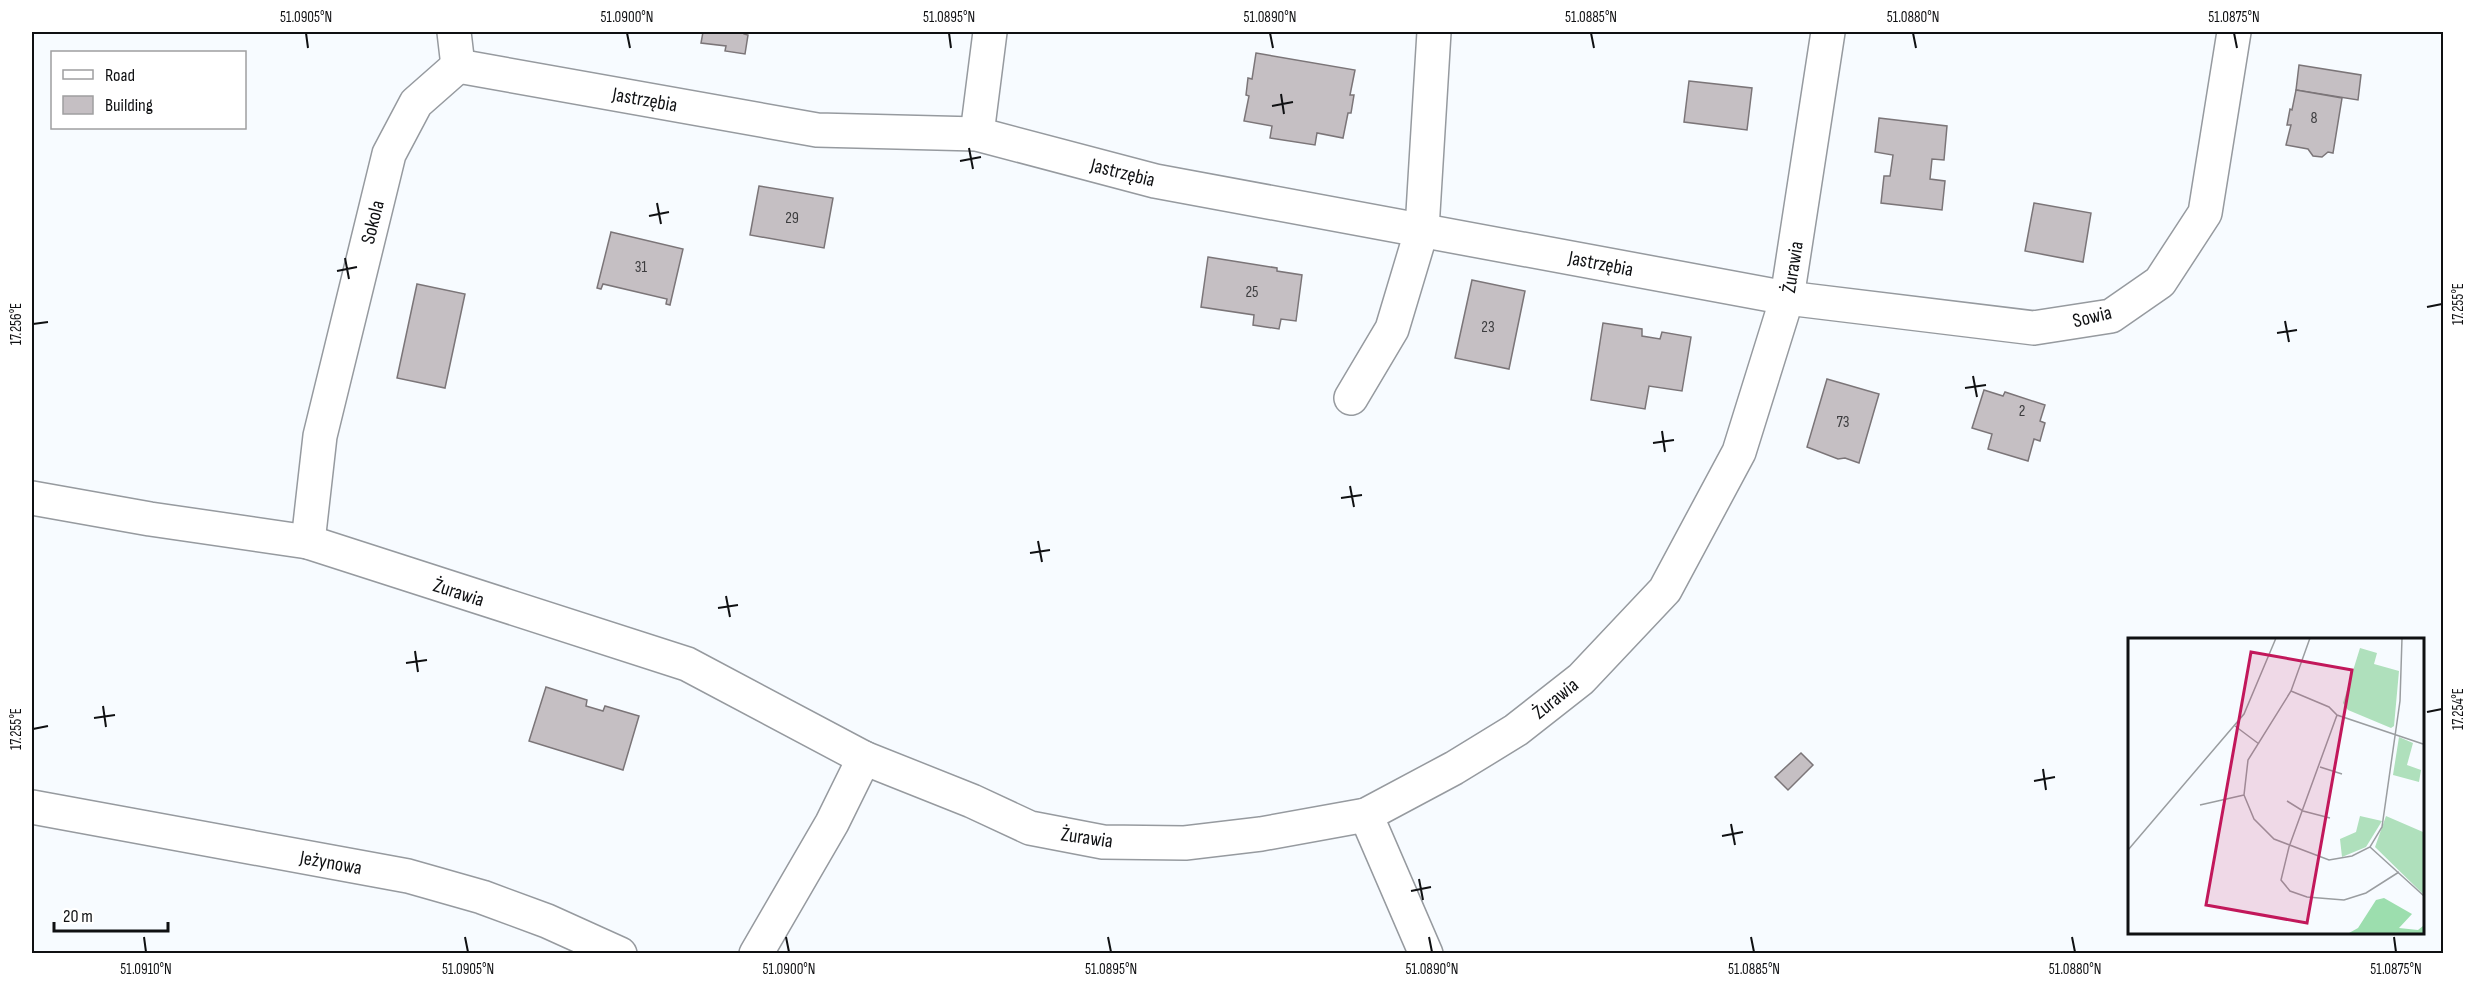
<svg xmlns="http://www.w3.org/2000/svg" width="2475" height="985" viewBox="0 0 2475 985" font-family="'Sofia Sans Condensed',sans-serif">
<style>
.building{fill:#c5bfc3;stroke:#7b7578;stroke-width:1.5}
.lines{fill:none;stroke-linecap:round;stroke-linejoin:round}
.minor-casing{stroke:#969a9f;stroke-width:36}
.minor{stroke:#fff;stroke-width:33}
.ticks{fill:none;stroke:#0f1012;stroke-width:2}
.labels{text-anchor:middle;stroke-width:4.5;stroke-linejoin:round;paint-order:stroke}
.number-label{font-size:16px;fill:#3c3c3e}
.street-label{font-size:20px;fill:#0f1012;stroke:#fff}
.inset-road{fill:none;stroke:#9a9da0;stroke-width:1.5}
.view{fill:#c2185b;fill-opacity:0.15;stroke:#c2185b;stroke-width:3}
.inset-edge{fill:none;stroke:#0f1012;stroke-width:3}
.neatline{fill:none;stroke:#0f1012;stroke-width:2}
.ticks-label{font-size:15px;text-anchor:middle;fill:#0f1012}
</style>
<rect width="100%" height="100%" fill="#f7fbff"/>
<g class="building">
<polygon points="703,32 744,32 744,34 748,35 745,54 725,51 726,46 701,43"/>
<polygon points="1256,53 1355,70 1350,95 1354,95 1351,113 1348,113 1343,138 1317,133 1315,145 1270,138 1272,126 1244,121 1249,96 1246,95 1248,78 1252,79"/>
<polygon points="2299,65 2361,75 2358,100 2296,90"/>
<polygon points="1689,81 1752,88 1747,130 1684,122"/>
<polygon points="2296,90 2342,98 2333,153 2328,152 2322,157 2313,156 2308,149 2286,145 2291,125 2287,125 2290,109 2292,110"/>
<polygon points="1879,118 1947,126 1944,160 1932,159 1930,179 1945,181 1942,210 1881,203 1884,176 1890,176 1893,155 1875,152"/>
<polygon points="759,186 833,198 824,248 750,235"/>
<polygon points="2034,203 2091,213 2083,262 2025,251"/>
<polygon points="611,232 683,249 670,305 666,304 667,299 603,284 601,289 597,288"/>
<polygon points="1208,257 1277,268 1277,271 1302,275 1296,321 1281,319 1279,329 1253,325 1254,315 1201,307"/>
<polygon points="1472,280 1525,291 1509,369 1455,358"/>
<polygon points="417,284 465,294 445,388 397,378"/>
<polygon points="1603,323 1642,329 1642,336 1660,339 1662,332 1691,337 1682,391 1649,386 1645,409 1591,400"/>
<polygon points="1827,379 1879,394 1859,463 1845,458 1838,459 1807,447"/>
<polygon points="1984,390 2003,396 2005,392 2045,405 2040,421 2045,423 2040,441 2034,439 2028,461 1988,449 1992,434 1972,428"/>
<polygon points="546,687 587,700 586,706 603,711 605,706 639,716 623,770 529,741"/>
<polygon points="1801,753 1813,765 1788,790 1775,777"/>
</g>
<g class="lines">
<defs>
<g id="minor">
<polyline points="454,32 458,66"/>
<polyline points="458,66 817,130 977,134 1155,181 1787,298 2034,328 2111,316 2160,282 2205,213 2234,32"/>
<polyline points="977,134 990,32"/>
<polyline points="1351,398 1392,329 1422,229 1434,32"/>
<polyline points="32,498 150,519 308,542 687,664 864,758 972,801 1030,828 1103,842 1185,843 1261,834 1366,815 1454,768 1516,730 1581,679 1665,590 1739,452 1787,298 1828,32"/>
<polyline points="308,542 320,436 389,154 416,103 458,66"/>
<polyline points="32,807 408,876 482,897 547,921 620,954"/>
<polyline points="1366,815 1426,954"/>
<polyline points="756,954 832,823 864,758"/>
</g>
</defs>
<use href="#minor" class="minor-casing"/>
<use href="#minor" class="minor"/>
</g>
<path class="ticks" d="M 306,33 L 308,48M 627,33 L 630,48M 949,33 L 951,48M 1270,33 L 1273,48M 1591,33 L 1594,48M 1913,33 L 1916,48M 2234,33 L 2237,48M 1281,94 L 1284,114M 1272,106 L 1293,102M 969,148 L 973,169M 960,161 L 981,157M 657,203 L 661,224M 649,216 L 669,212M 345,258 L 349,279M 337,271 L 357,267M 2427,307 L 2442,304M 2285,321 L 2289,342M 33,324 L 48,322M 2277,333 L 2297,330M 1973,376 L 1977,397M 1965,388 L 1986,385M 1662,431 L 1665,452M 1653,443 L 1674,440M 1350,486 L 1354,507M 1341,498 L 1362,495M 1038,541 L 1042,562M 1030,553 L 1050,550M 726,596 L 730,617M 718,608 L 738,605M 415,651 L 418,672M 406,663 L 427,660M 103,706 L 106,727M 2427,712 L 2442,709M 94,718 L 115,715M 33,729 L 48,726M 2043,769 L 2046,790M 2034,781 L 2055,777M 1731,824 L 1735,845M 1722,836 L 1743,832M 1419,879 L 1423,900M 1411,891 L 1431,887M 144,937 L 146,952M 465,937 L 468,952M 786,937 L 789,952M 1108,937 L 1111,952M 1429,937 L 1432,952M 1751,937 L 1754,952M 2072,937 L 2075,952M 2394,937 L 2396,952"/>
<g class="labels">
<g class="number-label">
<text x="2314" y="123">8</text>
<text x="792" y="223">29</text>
<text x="641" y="272">31</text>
<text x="1252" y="297">25</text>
<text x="1488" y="332">23</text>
<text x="2022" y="416">2</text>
<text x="1843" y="427">73</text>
</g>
<g class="street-label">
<text transform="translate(645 99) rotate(10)" y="7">Jastrzębia</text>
<text transform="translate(1123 172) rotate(14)" y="7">Jastrzębia</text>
<text transform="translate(372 222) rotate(-76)" y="7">Sokola</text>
<text transform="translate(1601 263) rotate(11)" y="7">Jastrzębia</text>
<text transform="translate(1792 267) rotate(-81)" y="7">Żurawia</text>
<text transform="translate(2092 316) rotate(-14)" y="7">Sowia</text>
<text transform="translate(459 592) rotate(18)" y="7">Żurawia</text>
<text transform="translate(1555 698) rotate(-39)" y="7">Żurawia</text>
<text transform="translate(1087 837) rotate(8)" y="7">Żurawia</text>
<text transform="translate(331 862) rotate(10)" y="7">Jeżynowa</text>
</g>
</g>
<g transform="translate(2128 638)">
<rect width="296" height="296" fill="#f7fbff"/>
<path d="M 232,10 L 249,15 L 246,26 L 271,33 L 266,88 L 263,90 L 220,72 L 215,65 ZM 271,99 L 285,105 L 279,127 L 293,132 L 291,144 L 265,137 ZM 232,178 L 254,183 L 238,209 L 214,219 L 212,201 L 228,194 ZM 258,178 L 295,194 L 295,256 L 247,209 Z" fill="#afe0bc"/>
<path d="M 256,260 L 284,276 L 271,290 L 290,292 L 295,288 L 295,295 L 221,295 L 230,290 L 248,262 Z" fill="#9cdeae"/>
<path class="inset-road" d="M 182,0 L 163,53 L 120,122 L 116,157 L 126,181 L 146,201 L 201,222 L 224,218 L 242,209 L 254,189 L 272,63 L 274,0M 163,53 L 201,69 L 209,77 L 295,106M 209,77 L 161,209 L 153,242 L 162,253 L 179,259 L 216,262 L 238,255 L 271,234M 107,88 L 131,106M 192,129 L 214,136M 159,163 L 175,173 L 202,180M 72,167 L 116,157M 242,209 L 296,258M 0,212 L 116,76 L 148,0"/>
<path class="view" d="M 123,14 L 224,32 L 179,285 L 78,267 Z"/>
<rect width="296" height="296" class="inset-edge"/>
</g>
<rect width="2475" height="985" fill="none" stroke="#ffffff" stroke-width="66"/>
<rect x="51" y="51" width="195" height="78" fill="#ffffff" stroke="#9f9fa0" stroke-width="1.5"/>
<rect x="63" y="70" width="30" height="9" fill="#ffffff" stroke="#9f9fa0" stroke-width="1.5"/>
<text x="105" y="81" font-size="18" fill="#0f1012">Road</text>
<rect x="63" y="96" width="30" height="18" fill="#c5bfc3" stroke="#9f9fa0" stroke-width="1.5"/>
<text x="105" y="111" font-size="18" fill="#0f1012">Building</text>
<path d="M54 922v9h114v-9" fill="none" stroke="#0f1012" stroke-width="3"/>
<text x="63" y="922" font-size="18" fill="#0f1012" stroke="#ffffff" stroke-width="4.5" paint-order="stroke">20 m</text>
<rect x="33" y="33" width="2409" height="919" class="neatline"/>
<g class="ticks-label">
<text x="306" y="22">51.0905°N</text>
<text x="627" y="22">51.0900°N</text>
<text x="949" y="22">51.0895°N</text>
<text x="1270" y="22">51.0890°N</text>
<text x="1591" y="22">51.0885°N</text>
<text x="1913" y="22">51.0880°N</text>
<text x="2234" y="22">51.0875°N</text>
<text transform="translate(2458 304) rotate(-90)" y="5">17.255°E</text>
<text transform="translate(16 324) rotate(-90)" y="5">17.256°E</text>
<text transform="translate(2458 709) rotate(-90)" y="5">17.254°E</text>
<text transform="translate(16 729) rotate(-90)" y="5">17.255°E</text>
<text x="146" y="974">51.0910°N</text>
<text x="468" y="974">51.0905°N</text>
<text x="789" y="974">51.0900°N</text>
<text x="1111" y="974">51.0895°N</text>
<text x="1432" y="974">51.0890°N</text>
<text x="1754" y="974">51.0885°N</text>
<text x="2075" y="974">51.0880°N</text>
<text x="2396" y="974">51.0875°N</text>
</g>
</svg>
